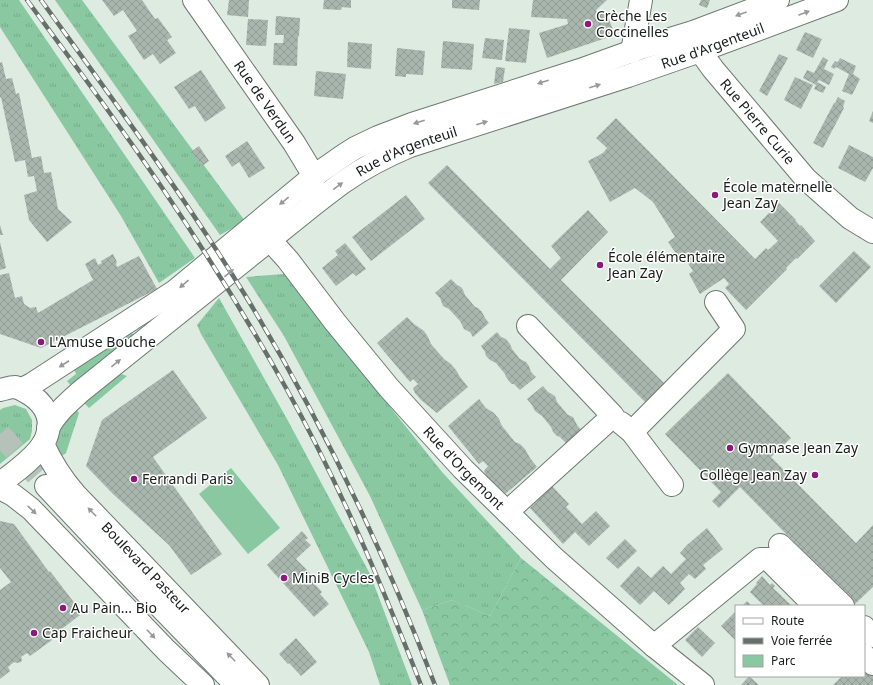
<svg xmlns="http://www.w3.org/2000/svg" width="873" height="685" viewBox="0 0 873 685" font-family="'Noto Sans',sans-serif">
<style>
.grass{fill:url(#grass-tufts)}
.forest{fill:url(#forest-crowns)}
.park{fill:#8ac8a1}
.building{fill:url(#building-cross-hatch)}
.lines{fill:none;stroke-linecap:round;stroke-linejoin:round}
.major-tunnel{stroke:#b6c2b9;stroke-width:22;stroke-dasharray:22 11;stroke-linecap:butt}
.minor-casing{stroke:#6d7971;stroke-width:24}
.major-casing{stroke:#6d7971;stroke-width:24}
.minor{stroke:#fff;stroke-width:22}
.major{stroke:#fff;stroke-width:22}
.rail-casing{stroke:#666f69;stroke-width:4.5}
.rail{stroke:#fff;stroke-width:3;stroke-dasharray:9;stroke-linecap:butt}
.oneway{fill:#979998}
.poi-dot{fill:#8d197a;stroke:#fff;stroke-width:1.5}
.labels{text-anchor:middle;stroke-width:3;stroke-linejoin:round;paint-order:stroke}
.poi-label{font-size:14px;fill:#181d1a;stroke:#fff;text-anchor:start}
.street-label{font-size:14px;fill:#181d1a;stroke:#fff}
</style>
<defs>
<pattern id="grass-tufts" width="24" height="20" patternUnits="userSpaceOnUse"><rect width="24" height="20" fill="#8ac8a1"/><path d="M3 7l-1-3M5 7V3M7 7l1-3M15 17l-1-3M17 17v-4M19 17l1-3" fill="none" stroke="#76ab8a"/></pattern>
<pattern id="forest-crowns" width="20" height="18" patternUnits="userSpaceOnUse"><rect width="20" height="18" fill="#8ac8a1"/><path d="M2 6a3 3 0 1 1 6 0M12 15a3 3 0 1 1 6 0" fill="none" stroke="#76ab8a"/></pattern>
<pattern id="building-cross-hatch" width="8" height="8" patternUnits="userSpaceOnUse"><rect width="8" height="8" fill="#a8b6ad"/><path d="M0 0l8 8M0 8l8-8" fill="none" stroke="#909c94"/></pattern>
</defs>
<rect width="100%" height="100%" fill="#ddebe1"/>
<g class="grass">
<polygon points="0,0 19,0 195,258 159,283 121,216 0,27"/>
<polygon points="55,0 82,0 245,221 220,235"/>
<polygon points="284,274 442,472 521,558 490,616 452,600 422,610 370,496 284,336 246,277"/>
<polygon points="219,298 287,419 370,574 412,685 380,685 369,652 278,465 201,334 197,325"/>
<polygon points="132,333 135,336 72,387 67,381 76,374 74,369"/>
<polygon points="118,373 127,376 89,408 83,402"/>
<polygon points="15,405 26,409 32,420 32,431 30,439 0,464 0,410 3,408"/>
<path d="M 75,408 L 79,413 L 66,453 L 60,457 C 51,438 64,423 75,408 Z"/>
</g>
<polygon class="forest" points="521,558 678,685 450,685 422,610 452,600 490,616"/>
<polygon class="park" points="231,468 280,528 248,554 199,494"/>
<g class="building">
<polygon points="102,0 142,0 155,19 158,18 172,37 167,40 176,53 160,64 153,54 144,60 128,36 137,31 123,10 114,16"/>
<polygon points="229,0 249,0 248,17 227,15"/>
<polygon points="324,0 351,0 351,8 342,7 341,10 323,9"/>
<polygon points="452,0 480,0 479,10 452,8"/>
<polygon points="533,0 607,0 596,10 598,15 606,12 615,35 547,58 539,33 568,24 567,19 531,17"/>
<polygon points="701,0 710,0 707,8 699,5"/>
<polygon points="276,16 300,18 299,37 298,36 297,66 273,65 274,43 283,43 284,35 275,35"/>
<polygon points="248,19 268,20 266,46 246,45"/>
<polygon points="509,28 530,30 526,63 505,61"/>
<polygon points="805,32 822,39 813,58 796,50"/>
<polygon points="485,38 504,40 502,60 482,58"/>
<polygon points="443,41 474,44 472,70 441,68"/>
<polygon points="348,42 372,44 371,69 347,67"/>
<polygon points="397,48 425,51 423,75 406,74 406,77 395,76"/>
<polygon points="779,54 788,58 767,96 759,91"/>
<polygon points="823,57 828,60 824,69 834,74 829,85 819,80 817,82 826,87 823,93 814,89 816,85 803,78 807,70 814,73"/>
<polygon points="840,58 856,66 853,74 860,79 852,95 842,91 849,74 836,67 834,69 831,67 835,61 838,62"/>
<polygon points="2,62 6,79 12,78 16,94 19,93 32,158 41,156 44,173 51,172 58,209 72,222 47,242 29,220 24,195 37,191 34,176 28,177 25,160 15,162 1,97 0,98 0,63"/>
<polygon points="496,67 505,68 503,82 494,84"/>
<polygon points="201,70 226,108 205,122 195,106 189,109 174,87"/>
<polygon points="316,71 346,74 343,99 314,96"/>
<polygon points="795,77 813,85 801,109 784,100"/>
<polygon points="838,97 845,101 843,107 844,108 823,148 813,143 834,103 835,103"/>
<polygon points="873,111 873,123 869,121"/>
<polygon points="616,118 755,259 766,248 768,250 778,241 760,222 779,203 796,220 795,220 800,226 801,225 815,241 797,259 796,258 786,268 787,269 746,310 725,288 729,284 724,278 700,294 689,274 693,271 684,257 680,259 668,242 675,237 653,202 635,188 610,202 588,161 603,153 607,148 596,138"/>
<polygon points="247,141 265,168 249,178 239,162 232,167 225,156"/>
<polygon points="849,145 873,157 873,168 865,182 838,168"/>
<polygon points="199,146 209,161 202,166 191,152"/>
<polygon points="447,165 550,269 561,258 551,246 588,210 608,232 561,280 665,384 646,403 428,183"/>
<polygon points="406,195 425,219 371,261 352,237"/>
<polygon points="0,225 3,235 0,235"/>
<polygon points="0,242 6,268 0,270"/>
<polygon points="345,243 366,269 356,276 353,273 336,286 322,268 338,255 335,251"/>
<polygon points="854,251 871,267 836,303 819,286"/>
<polygon points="113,254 117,262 116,264 117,267 139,256 157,289 41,348 0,334 0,275 9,273 15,298 22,296 24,304 30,308 36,307 38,313 93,280 85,264 95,258 98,265 102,263 101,261"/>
<polygon points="451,279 457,285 461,287 463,290 465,295 475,307 478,308 482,312 485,318 489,323 473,337 470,332 464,329 460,321 449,309 443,306 440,298 435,293"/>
<polygon points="407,317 414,324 424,331 428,337 431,344 444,359 451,364 456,370 460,377 468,387 437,413 421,400 415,393 413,388 418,384 413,379 410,382 377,343"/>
<polygon points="497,332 501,337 506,339 510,344 512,349 520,359 526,362 529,366 531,372 536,377 520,390 514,384 512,384 509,381 506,377 505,374 496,363 490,360 486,356 485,352 481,346"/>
<polygon points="173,370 207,418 153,457 222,554 191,575 169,545 112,493 86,466 102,420"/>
<polygon points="728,373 791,438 771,457 856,543 873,525 873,587 855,604 740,487 719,508 712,501 721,492 665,434"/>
<polygon points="543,386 548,392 555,396 557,402 568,415 573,417 577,425 581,430 566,443 560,437 557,436 553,432 551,427 542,416 535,411 532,405 527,399"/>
<polygon points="479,399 486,408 494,413 499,419 502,426 515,442 520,444 525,449 530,458 537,467 505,494 502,491 495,486 488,479 484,471 488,466 483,461 479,464 448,426"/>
<polygon points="552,486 569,504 566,507 582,524 596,511 610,526 589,546 575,532 563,544 530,508"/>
<polygon points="0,521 14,524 49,572 50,571 79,609 77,611 80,615 50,638 52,640 30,656 27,653 21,657 22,660 21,662 17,663 14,662 8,667 10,671 0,679 0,590 11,582 0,568"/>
<polygon points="707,528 723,549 703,565 706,569 695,579 689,574 680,583 685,589 669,605 654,591 640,605 620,586 638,566 651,578 663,566 671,574 686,559 680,553 687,545"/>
<polygon points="302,531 308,538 305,540 311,545 296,559 310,573 307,576 322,592 320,594 329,604 314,617 272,571 267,565"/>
<polygon points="625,539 637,551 618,569 606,558"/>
<polygon points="762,576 770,585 772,583 775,586 773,588 791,605 790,606 764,606 750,592 757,584 756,583"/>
<polygon points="747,601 752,606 742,606"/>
<polygon points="736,611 736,641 721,626"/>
<polygon points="698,627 715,643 702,657 685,640"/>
<polygon points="296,638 317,662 301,676 289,663 288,664 279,654"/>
<polygon points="864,663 873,672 873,685 833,685 842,676 864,676"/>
<polygon points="749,676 759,685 741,685"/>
</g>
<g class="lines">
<polyline class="major-tunnel" points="0,434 46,486"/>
<defs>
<g id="minor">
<path id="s1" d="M 194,0 L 294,143 L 314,176 L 311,195"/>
<path id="s2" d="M 694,33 L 700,51 L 713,69 L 806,179 L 850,218 L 873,232"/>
<polyline points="632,52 641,0"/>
<path id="s3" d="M 253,231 L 262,234 L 270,240 L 288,260 L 335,322 L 389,388 L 463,469 L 554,558 L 654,646 L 703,685"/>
<polyline points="621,423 632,432 672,485"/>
<polyline points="632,432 734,329 716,302"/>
<polyline points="507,512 613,416 528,326"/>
<polyline points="780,545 843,606"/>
<polyline points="864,627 873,636"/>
<polyline points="654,646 760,559 768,559 815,606"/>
<polyline points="864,655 873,664"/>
</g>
<g id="major">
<polyline points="22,389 32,384 175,291 314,176 344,155 355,148 378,137 412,124 580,70 641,48 693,32 778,0"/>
<path d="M 0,390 C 5,389 10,387 15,387 C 19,388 23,390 26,392 C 44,402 54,418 46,438 C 41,453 13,474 0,483"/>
<path id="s4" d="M 48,428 C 58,411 66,405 80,392 L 307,210 C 318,201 330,192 342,183 C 363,168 386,156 410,146 L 628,76 L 700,51 L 837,0"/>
<path id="s5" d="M 43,444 C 52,464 61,478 75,494 L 258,685"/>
<polyline points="46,486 141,587 236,685"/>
<polyline points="0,488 13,495 31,509 55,534 166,650 203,685"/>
</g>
</defs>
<use href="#minor" class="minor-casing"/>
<use href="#major" class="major-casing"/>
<use href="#minor" class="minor"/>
<use href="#major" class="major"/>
<defs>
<g id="rail">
<path d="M 27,0 C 56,40 86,79 114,119 C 176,205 234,295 286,388 C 339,483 381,583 421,685"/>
<path d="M 41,0 C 111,97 182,193 245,295 C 321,419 383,549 435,685"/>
</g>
</defs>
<use href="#rail" class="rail-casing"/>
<use href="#rail" class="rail"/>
</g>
<defs><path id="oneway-solid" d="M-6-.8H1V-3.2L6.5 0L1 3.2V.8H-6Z"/></defs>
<g class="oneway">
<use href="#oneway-solid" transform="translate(804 13) rotate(-21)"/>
<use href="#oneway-solid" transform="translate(741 14) rotate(160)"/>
<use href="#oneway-solid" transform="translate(543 82) rotate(162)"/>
<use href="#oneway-solid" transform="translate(595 86) rotate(-17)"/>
<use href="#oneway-solid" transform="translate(419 122) rotate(162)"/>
<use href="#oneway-solid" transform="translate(482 123) rotate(-18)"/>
<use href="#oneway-solid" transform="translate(338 186) rotate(-36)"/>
<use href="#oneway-solid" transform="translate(284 201) rotate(141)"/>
<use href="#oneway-solid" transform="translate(229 273) rotate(-39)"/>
<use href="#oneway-solid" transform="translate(184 284) rotate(140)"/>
<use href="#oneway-solid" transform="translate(116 363) rotate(-39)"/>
<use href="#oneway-solid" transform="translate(64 364) rotate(147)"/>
<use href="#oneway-solid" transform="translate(32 510) rotate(43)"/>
<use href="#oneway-solid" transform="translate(92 512) rotate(-134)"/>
<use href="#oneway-solid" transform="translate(151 634) rotate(46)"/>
<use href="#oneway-solid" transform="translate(231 657) rotate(-134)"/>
</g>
<g class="poi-dot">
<circle cx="588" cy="24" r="4"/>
<circle cx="715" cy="195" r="4"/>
<circle cx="600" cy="265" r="4"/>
<circle cx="41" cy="342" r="4"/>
<circle cx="730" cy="448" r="4"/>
<circle cx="815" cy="475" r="4"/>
<circle cx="134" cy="479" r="4"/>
<circle cx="284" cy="578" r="4"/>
<circle cx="63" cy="608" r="4"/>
<circle cx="34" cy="633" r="4"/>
</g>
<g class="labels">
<g class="poi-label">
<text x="596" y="21">Crèche Les<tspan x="596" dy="16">Coccinelles</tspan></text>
<text x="723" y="192">École maternelle<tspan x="723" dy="16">Jean Zay</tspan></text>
<text x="608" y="262">École élémentaire<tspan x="608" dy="16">Jean Zay</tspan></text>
<text x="49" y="347">L'Amuse Bouche</text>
<text x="738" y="453">Gymnase Jean Zay</text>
<text x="807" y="480" text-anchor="end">Collège Jean Zay</text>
<text x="142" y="484">Ferrandi Paris</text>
<text x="292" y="583">MiniB Cycles</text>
<text x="71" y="613">Au Pain... Bio</text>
<text x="42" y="638">Cap Fraicheur</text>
</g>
<g class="street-label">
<text dy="5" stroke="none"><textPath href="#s4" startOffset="780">Rue d'Argenteuil</textPath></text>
<text dy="5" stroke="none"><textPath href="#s1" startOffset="124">Rue de Verdun</textPath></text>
<text dy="5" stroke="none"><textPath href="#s2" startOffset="110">Rue Pierre Curie</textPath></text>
<text dy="5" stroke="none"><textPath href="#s4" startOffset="456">Rue d'Argenteuil</textPath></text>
<text dy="5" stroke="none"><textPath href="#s3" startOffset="319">Rue d'Orgemont</textPath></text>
<text dy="5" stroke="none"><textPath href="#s5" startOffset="162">Boulevard Pasteur</textPath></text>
</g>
</g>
<rect x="735" y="605" width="130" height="72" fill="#ffffff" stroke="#a3a5a3"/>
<rect x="743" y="618" width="20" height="6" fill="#ffffff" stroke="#a3a5a3"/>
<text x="771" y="625" font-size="12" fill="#181d1a">Route</text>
<rect x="743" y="638" width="20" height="6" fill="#666f69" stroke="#a3a5a3"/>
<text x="771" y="645" font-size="12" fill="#181d1a">Voie ferrée</text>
<rect x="743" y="655" width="20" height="12" fill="#8ac8a1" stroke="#a3a5a3"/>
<text x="771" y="665" font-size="12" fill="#181d1a">Parc</text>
</svg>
